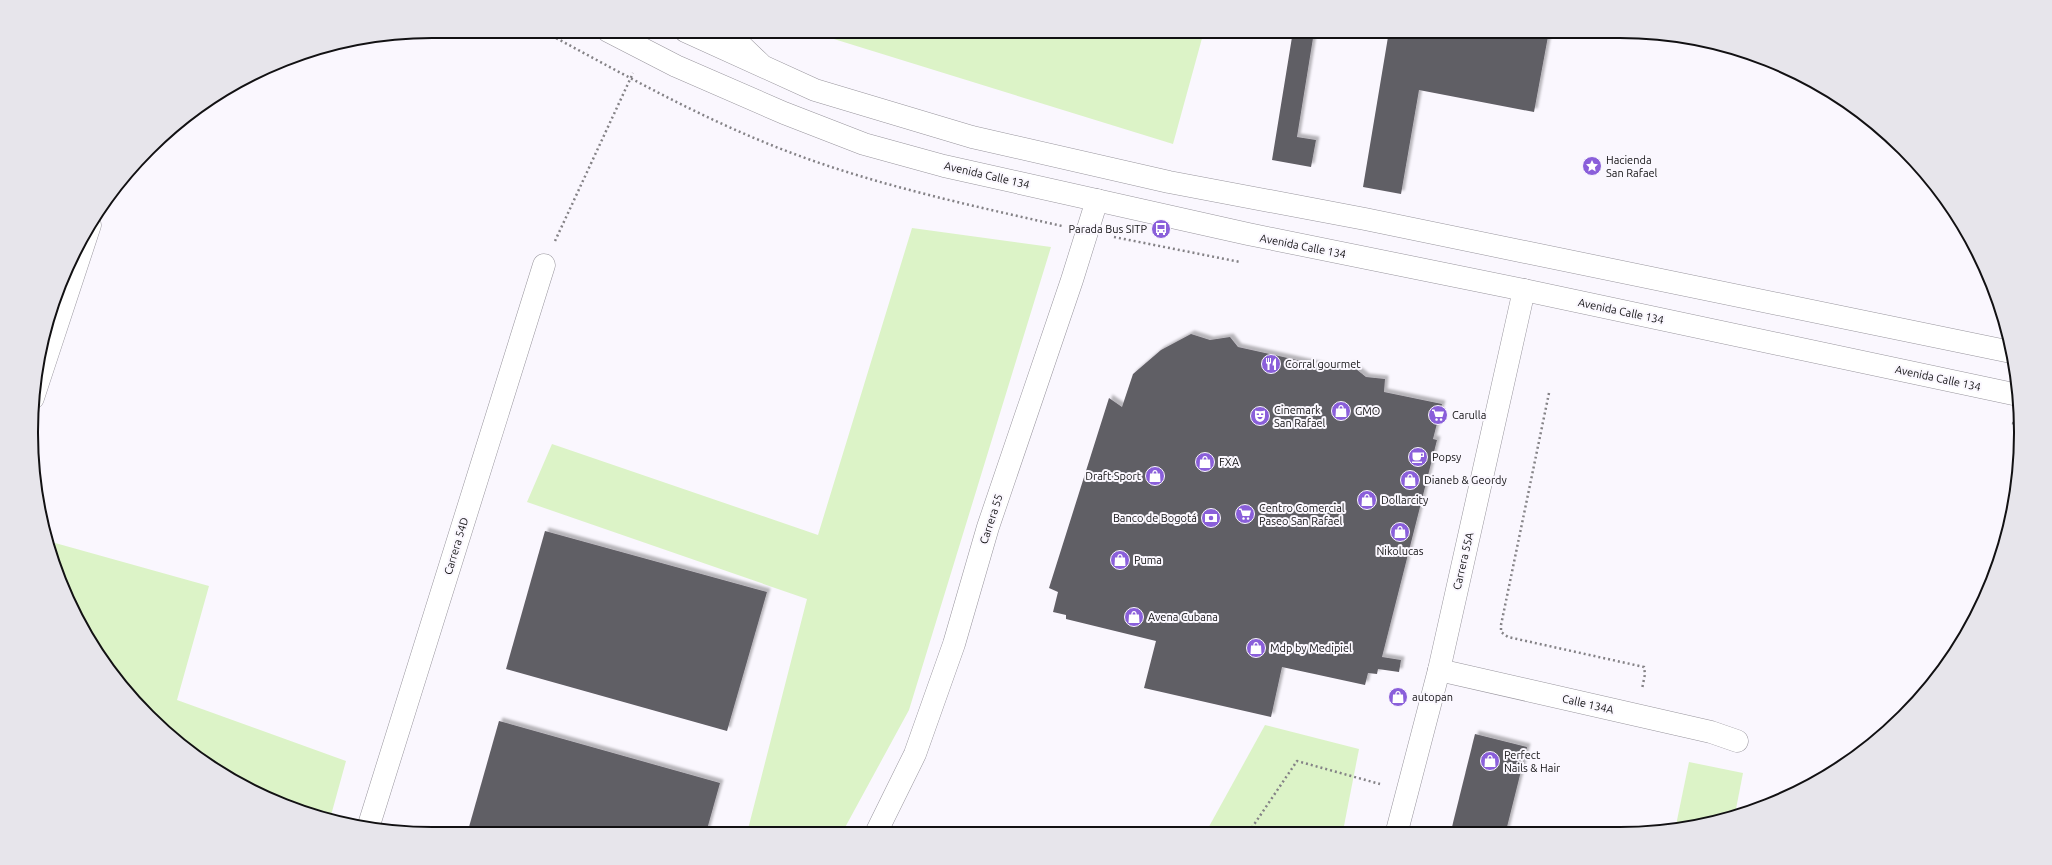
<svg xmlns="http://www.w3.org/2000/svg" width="2052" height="865" viewBox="0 0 2052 865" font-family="Ubuntu,sans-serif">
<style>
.green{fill:#dcf3c7}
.building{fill:#615e65;filter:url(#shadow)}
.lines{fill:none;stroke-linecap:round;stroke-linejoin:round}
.lane-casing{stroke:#98959d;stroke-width:18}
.street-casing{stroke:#98959d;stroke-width:23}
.primary-casing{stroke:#98959d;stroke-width:23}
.path{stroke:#848286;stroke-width:2.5;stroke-dasharray:2 3;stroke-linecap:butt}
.lane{stroke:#fff;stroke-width:17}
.street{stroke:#fff;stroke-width:22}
.primary{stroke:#fff;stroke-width:22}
.labels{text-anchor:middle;stroke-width:4;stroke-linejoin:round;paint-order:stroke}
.poi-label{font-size:11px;fill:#121113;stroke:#faf7fe;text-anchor:start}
.street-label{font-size:11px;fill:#121113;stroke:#faf7fe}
.rim{fill:none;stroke:#121113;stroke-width:2}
</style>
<defs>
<filter id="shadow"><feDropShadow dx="3.5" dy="-3.5" stdDeviation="1" flood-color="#0004"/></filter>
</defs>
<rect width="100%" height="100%" fill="#faf7fe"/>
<g class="green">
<polygon points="808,31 1204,31 1173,144"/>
<polygon points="912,228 1051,247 909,710 842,833 747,833 807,599 527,502 552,444 818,535"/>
<path d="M 48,541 L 209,586 L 177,700 L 346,761 L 330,819 C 237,797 155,734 100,657 C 87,639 72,607 62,587 C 55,573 52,556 48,541 Z"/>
<polygon points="1265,725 1359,749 1343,831 1206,832"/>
<polygon points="1689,762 1743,773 1735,814 1675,830"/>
</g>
<g class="building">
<polygon points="1293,31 1340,31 1339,36 1314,32 1297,137 1316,140 1311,167 1272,160"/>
<polygon points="1389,31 1549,31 1534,112 1419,90 1401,194 1363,187"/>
<polygon points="1191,334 1210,340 1230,337 1238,347 1337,369 1351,365 1366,377 1385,379 1384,392 1442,404 1433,439 1437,440 1382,657 1401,660 1399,672 1378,669 1377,674 1368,673 1365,685 1282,667 1271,717 1144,688 1156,641 1066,619 1066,615 1053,612 1058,592 1049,588 1109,398 1122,407 1133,374 1161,350"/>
<polygon points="545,531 767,592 727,731 506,669"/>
<polygon points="499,721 720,783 706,833 467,834"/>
<polygon points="1475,734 1527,747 1506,831 1451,831"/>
</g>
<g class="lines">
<defs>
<polyline id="lane" points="733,31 739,40 762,62"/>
<g id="street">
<polyline points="33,398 90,225"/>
<polyline points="1439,670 1711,732 1737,741"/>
<polyline points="368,828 544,265"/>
<polyline points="1397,831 1439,670 1524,290"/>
<polyline points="876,833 915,754 954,644 988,527 1072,280 1097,200"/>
</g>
<g id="primary">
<polyline points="608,31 676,66 784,113 864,144 944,166 1248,234 1524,290 2018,395"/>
<polyline points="685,31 815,90 972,137 1169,182 1365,219 2011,352"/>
</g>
</defs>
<use href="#lane" class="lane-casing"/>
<use href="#street" class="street-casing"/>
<use href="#primary" class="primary-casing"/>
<g class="path">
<path d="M 543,31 C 614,69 684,109 759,140 C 856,181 960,203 1062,226"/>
<polyline points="1114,237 1240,262"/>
<polyline points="555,241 633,73"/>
<polyline points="1549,393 1501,625 1501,632 1508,637 1644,667 1645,674 1642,689"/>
<polyline points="2012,423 2020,425"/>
<polyline points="1249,832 1297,761 1380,784"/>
</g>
<use href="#lane" class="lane"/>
<use href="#street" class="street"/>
<use href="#primary" class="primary"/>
</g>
<defs>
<symbol id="sight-disc" viewBox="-11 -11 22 22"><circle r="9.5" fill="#8a5fda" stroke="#faf7fe"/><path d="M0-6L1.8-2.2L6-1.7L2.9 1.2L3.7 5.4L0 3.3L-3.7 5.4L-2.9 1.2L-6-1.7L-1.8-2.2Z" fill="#fff"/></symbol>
<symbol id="bus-disc" viewBox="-11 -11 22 22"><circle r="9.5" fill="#8a5fda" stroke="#faf7fe"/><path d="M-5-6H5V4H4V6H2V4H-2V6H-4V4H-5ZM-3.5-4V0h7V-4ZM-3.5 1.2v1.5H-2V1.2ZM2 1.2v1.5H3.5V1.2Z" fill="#fff"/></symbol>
<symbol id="restaurant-disc" viewBox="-11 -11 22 22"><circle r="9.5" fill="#8a5fda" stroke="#faf7fe"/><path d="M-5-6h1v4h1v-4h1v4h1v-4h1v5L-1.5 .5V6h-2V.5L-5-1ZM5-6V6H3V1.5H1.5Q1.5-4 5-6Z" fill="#fff"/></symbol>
<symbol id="shop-disc" viewBox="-11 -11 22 22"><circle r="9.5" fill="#8a5fda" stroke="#faf7fe"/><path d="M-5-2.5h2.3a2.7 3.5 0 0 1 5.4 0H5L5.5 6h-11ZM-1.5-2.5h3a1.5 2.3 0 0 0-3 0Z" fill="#fff"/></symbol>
<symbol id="supermarket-disc" viewBox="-11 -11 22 22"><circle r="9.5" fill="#8a5fda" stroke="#faf7fe"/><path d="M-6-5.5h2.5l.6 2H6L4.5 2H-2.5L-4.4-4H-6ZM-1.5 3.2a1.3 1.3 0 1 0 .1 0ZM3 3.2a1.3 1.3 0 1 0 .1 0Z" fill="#fff"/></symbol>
<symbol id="theatre-disc" viewBox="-11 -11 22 22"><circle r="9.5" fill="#8a5fda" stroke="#faf7fe"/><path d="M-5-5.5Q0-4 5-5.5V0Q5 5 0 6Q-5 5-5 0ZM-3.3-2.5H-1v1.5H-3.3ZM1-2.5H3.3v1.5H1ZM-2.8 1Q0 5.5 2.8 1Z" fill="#fff"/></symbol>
<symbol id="cafe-disc" viewBox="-11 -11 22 22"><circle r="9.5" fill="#8a5fda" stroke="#faf7fe"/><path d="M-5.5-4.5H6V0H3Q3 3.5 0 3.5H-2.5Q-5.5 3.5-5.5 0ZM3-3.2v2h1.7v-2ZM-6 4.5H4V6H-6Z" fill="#fff"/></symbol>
<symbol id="bank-disc" viewBox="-11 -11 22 22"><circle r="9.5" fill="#8a5fda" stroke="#faf7fe"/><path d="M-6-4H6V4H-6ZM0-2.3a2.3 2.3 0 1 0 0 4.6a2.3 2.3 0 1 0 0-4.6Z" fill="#fff"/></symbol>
</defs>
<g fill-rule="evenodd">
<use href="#sight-disc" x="1581" y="155" width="22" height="22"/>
<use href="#bus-disc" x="1150" y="218" width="22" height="22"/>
<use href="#restaurant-disc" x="1260" y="353" width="22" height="22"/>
<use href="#shop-disc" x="1330" y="400" width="22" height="22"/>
<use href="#supermarket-disc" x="1427" y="404" width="22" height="22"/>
<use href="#theatre-disc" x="1249" y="405" width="22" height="22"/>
<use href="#cafe-disc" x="1407" y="446" width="22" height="22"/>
<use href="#shop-disc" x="1194" y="451" width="22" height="22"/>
<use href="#shop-disc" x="1144" y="465" width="22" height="22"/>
<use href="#shop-disc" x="1399" y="469" width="22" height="22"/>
<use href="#shop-disc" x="1356" y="489" width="22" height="22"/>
<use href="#supermarket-disc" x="1234" y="503" width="22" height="22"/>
<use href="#bank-disc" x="1200" y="507" width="22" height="22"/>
<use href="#shop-disc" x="1389" y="521" width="22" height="22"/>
<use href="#shop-disc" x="1109" y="549" width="22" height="22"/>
<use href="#shop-disc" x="1123" y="606" width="22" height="22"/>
<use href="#shop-disc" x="1245" y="637" width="22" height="22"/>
<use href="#shop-disc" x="1387" y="686" width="22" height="22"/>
<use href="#shop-disc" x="1479" y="750" width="22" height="22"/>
</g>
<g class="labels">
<g class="poi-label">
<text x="1606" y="164">Hacienda<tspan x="1606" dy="13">San Rafael</tspan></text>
<text x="1147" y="233" text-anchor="end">Parada Bus SITP</text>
<text x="1285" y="368">Corral gourmet</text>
<text x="1274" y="414">Cinemark<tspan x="1274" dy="13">San Rafael</tspan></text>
<text x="1355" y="415">GMO</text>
<text x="1452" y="419">Carulla</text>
<text x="1432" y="461">Popsy</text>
<text x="1219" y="466">FXA</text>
<text x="1141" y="480" text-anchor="end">Draft Sport</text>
<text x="1424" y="484">Dianeb &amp; Geordy</text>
<text x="1381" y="504">Dollarcity</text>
<text x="1259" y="512">Centro Comercial<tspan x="1259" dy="13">Paseo San Rafael</tspan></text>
<text x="1197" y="522" text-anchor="end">Banco de Bogotá</text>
<text x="1400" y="555" text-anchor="middle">Nikolucas</text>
<text x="1134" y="564">Puma</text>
<text x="1148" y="621">Avena Cubana</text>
<text x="1270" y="652">Mdp by Medipiel</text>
<text x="1412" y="701">autopan</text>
<text x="1504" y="759">Perfect<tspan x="1504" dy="13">Nails &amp; Hair</tspan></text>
</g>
<g class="street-label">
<text transform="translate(987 175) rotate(13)" y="4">Avenida Calle 134</text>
<text transform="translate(1303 246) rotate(11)" y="4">Avenida Calle 134</text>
<text transform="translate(1621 311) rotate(12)" y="4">Avenida Calle 134</text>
<text transform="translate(1938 378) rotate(12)" y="4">Avenida Calle 134</text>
<text transform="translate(991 519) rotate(-72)" y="4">Carrera 55</text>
<text transform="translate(456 546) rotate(-73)" y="4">Carrera 54D</text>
<text transform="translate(1463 561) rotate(-77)" y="4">Carrera 55A</text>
<text transform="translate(1588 704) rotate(13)" y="4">Calle 134A</text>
</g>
</g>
<path d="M0 0H2052V865H0ZM432 38H1620A394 394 0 0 1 2014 432V433A394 394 0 0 1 1620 827H432A394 394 0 0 1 38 433V432A394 394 0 0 1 432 38Z" fill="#e7e5eb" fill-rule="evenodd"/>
<path class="rim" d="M432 38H1620A394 394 0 0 1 2014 432V433A394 394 0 0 1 1620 827H432A394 394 0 0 1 38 433V432A394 394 0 0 1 432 38Z"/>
</svg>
